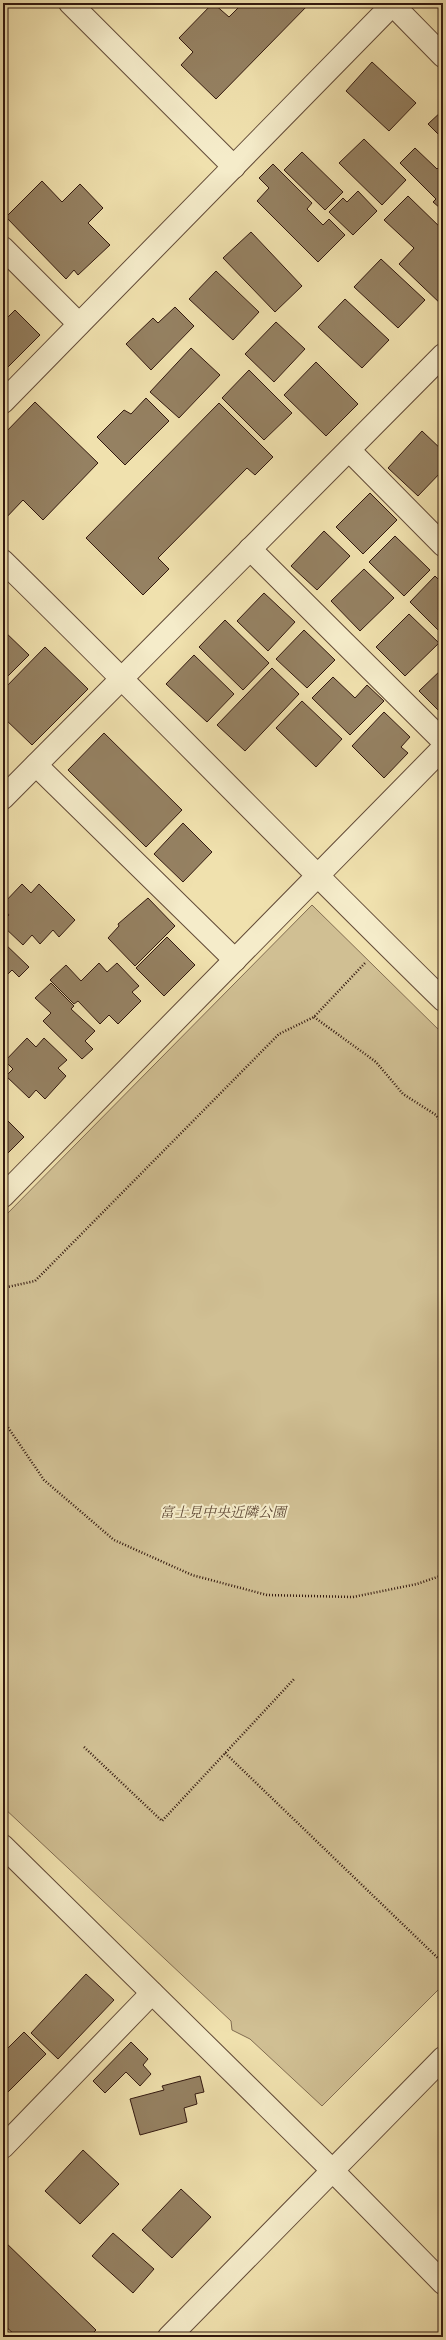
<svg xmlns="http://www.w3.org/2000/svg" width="446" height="2340" viewBox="0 0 446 2340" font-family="'EB Garamond','Noto Serif JP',serif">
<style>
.green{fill:#d0bf93;stroke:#816c51}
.building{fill:#958162;stroke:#32180f}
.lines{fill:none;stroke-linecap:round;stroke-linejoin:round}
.minor-casing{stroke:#624a37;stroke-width:24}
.path{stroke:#32180f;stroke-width:2.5;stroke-dasharray:1 2;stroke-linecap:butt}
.minor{stroke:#f5ecca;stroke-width:22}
.labels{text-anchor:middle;stroke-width:4;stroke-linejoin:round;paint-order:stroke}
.park-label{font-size:14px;font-style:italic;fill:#614a37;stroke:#f5ecca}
</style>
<rect width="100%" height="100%" fill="#f0e1ae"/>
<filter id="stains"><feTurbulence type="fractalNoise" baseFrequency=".005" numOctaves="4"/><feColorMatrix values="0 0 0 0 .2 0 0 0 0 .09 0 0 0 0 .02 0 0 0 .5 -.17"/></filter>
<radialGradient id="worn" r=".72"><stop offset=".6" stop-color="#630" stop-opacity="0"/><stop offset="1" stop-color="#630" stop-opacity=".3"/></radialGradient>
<polygon class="green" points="312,905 443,1034 443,1985 322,2106 250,2039 232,2030 231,2021 3,1807 3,1218"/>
<g class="building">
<polygon points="213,3 229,17 243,3 310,3 216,99 181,65 193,52 179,38"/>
<polygon points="372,62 416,103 389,131 346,91"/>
<polygon points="443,110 443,139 428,124"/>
<polygon points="364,139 406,180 382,205 339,163"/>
<polygon points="415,148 437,169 443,163 443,205 440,208 433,202 436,199 400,163"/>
<polygon points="302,152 343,192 325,210 284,170"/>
<polygon points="273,164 312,203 307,209 323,225 329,219 345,235 318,262 257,201 269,188 259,178"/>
<polygon points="42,181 62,202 80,184 103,208 88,223 110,245 78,275 74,270 66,279 6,217"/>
<polygon points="358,191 377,211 353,235 329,212 343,198 347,202"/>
<polygon points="408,196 443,230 443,306 399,264 414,248 384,220"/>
<polygon points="251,232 302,286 275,312 223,258"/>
<polygon points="381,259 425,300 398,328 354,287"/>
<polygon points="216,271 259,312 233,340 189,299"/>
<polygon points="345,299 389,340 362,368 318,327"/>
<polygon points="175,307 194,326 151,370 126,344 153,318 158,323"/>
<polygon points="15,310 40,335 5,370 3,368 3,322"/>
<polygon points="276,322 305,349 274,382 245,354"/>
<polygon points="191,348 220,375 179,418 150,392"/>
<polygon points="316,362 358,404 326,436 284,395"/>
<polygon points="249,370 292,413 264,440 222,398"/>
<polygon points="146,398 169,421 125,465 97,437 124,410 131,414"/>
<polygon points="35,402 98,463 43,520 23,500 3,521 3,435"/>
<polygon points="219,403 273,457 255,475 247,468 158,558 169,569 143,595 86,538"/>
<polygon points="422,431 443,451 443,470 418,496 388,468"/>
<polygon points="370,493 397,520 363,554 336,527"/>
<polygon points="443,510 443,520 438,515"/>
<polygon points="324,531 350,556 317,590 291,566"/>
<polygon points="395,536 430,570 404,596 369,562"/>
<polygon points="364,569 394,598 360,631 331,601"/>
<polygon points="435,576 443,584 443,635 410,602"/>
<polygon points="264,593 295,622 268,651 237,621"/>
<polygon points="409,614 439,643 405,676 376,647"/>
<polygon points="225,620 269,663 243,690 199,647"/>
<polygon points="3,630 29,655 3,681"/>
<polygon points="304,630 335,660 307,688 276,659"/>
<polygon points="45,647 88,689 32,745 3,717 3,690"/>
<polygon points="194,655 234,694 207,722 166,684"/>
<polygon points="272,668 299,694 245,751 217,725"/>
<polygon points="443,668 443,715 419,691"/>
<polygon points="333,677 355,698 367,685 384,701 350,735 312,698"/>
<polygon points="302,701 342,739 316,767 276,728"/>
<polygon points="384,712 410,737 401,747 408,753 384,778 352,746"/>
<polygon points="104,733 182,810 146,847 68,770"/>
<polygon points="183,823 212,852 183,882 154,854"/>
<polygon points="22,884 31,893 39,884 75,920 59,937 53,930 40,944 32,935 23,945 3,926 3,921 9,915 3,908 3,904"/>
<polygon points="148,898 175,926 135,966 108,938 119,926 118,924"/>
<polygon points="167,937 195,965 164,996 136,968"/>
<polygon points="3,942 29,967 19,977 12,970 3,979"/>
<polygon points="99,963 107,972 117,963 139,986 132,992 141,1001 118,1024 109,1015 100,1024 78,1001 74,1004 50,980 66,965 81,981"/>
<polygon points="51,983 74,1006 71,1009 95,1031 85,1041 93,1049 82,1059 43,1021 51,1013 35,998"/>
<polygon points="27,1038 36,1047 44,1038 67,1060 58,1068 66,1076 45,1099 36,1090 29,1098 6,1076 13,1069 5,1061"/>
<polygon points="3,1116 24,1137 3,1158"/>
<polygon points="86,1974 114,2000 58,2059 31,2033"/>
<polygon points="24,2032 46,2054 5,2095 3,2093 3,2053"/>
<polygon points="131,2042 148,2059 143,2065 151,2074 140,2086 126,2072 105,2093 93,2081"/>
<polygon points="200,2076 204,2092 195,2094 197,2104 184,2108 187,2122 140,2135 130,2099 164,2090 162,2086"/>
<polygon points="83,2150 119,2184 80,2224 45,2191"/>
<polygon points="181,2189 211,2217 172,2258 142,2230"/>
<polygon points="113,2233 154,2269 133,2293 92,2256"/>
<polygon points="3,2240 96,2330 89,2337 17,2337 3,2324"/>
</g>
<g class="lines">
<defs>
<g id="minor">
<polyline points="70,3 234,167"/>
<polyline points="391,3 443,56"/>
<polyline points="3,248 79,324"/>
<polyline points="3,402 392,5"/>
<polyline points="349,450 443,545"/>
<polyline points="250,549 443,741"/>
<path d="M 3,561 C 151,706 295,855 443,1000"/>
<polyline points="36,765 235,960"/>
<polyline points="3,798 443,355"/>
<polyline points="3,1196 443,748"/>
<polyline points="3,1846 333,2171 443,2283"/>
<polyline points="3,2147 152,1993"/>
<polyline points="169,2337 443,2058"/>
</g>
</defs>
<use href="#minor" class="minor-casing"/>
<g class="path">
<polyline points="314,1017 376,1062 403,1094 436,1115 443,1125"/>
<polyline points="3,1288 35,1281 279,1034 314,1017 365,963"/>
<polyline points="3,1420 44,1480 114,1540 192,1575 267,1595 353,1597 417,1584 443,1575"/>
<polyline points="84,1747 162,1821 295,1678"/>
<polyline points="225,1753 443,1963"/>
</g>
<use href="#minor" class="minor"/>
</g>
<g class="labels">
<g class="park-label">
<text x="223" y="1517">富士見中央近隣公園</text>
</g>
</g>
<rect width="446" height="2340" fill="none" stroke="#f0e1ae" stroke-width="16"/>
<rect x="4" y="4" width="438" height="2332" fill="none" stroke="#32180f" stroke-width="2"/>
<rect x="8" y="8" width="430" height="2324" fill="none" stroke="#32180f"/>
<rect width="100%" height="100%" filter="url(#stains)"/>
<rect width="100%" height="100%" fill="url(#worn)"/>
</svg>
